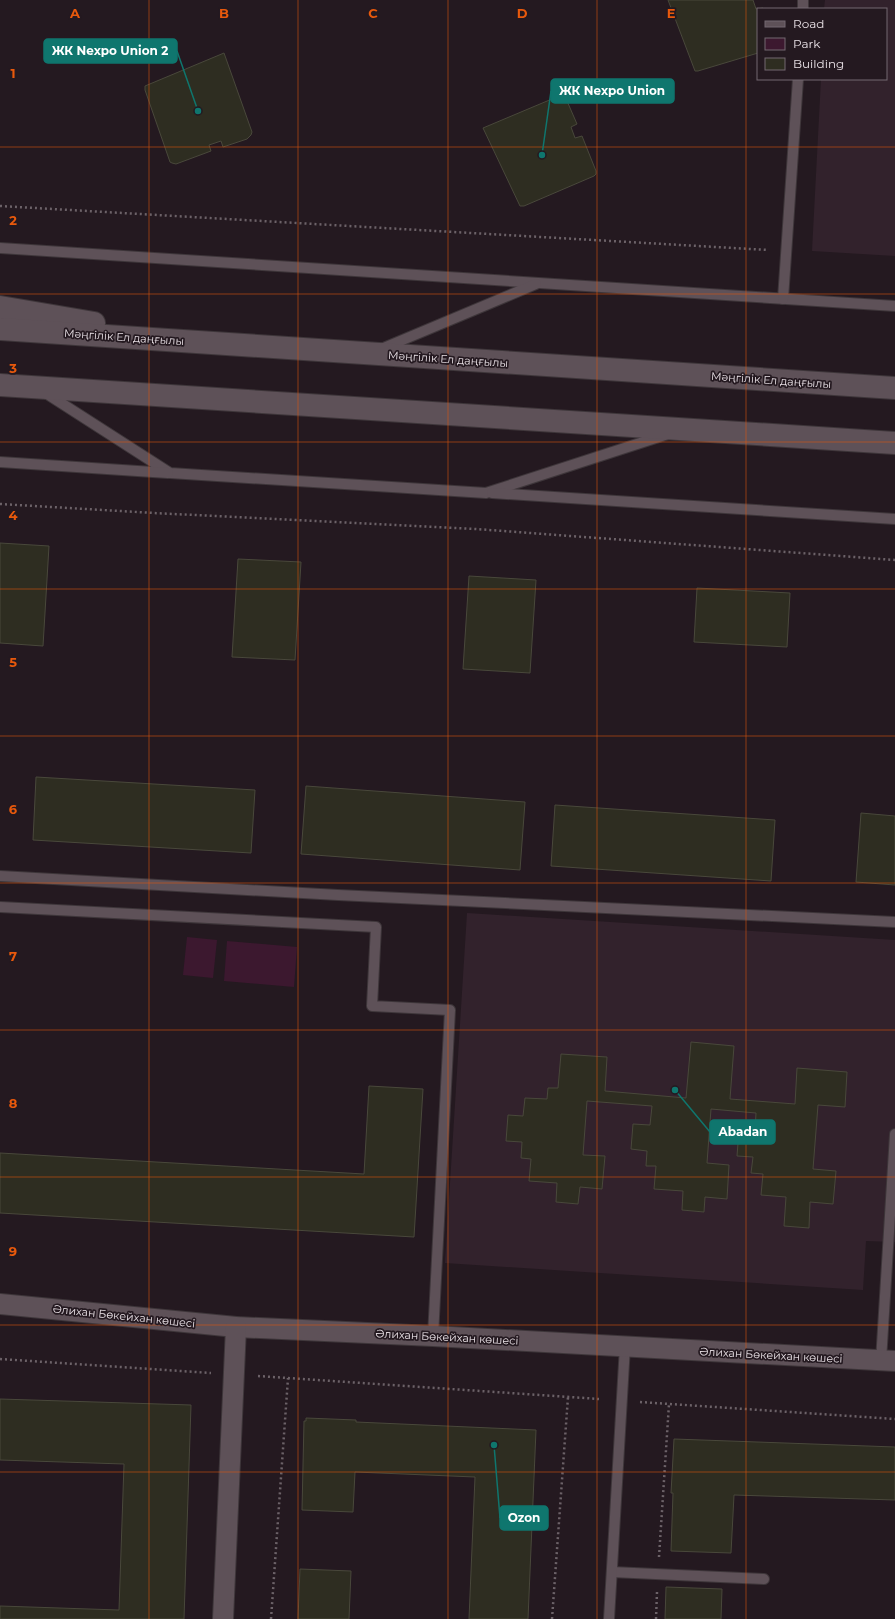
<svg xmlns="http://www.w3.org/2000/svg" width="895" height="1619" viewBox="0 0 895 1619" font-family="Montserrat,sans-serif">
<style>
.built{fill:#32222c}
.green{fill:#3c182f}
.building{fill:#2e2d21;stroke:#49483b}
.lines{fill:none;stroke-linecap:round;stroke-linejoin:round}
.lane-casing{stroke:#3e363a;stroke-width:12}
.street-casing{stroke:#3e363a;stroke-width:22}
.secondary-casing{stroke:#3e363a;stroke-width:24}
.path{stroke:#6c6268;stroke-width:2.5;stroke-dasharray:2 3;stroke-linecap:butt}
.lane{stroke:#5e5158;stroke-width:10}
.street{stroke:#5e5158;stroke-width:20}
.secondary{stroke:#5e5158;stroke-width:22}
.grid{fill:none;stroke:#e8590c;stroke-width:1;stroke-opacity:0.55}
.labels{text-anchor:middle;stroke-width:3.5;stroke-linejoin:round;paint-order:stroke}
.street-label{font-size:11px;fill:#eae2e7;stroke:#241920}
.grid-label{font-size:13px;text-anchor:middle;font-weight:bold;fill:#e8590c;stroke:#241920;stroke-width:3.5;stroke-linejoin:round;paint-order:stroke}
.leader{fill:none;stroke:#0f766e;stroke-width:1.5}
.callout-dot{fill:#0f766e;stroke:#241920;stroke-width:1.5}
.callout{fill:#0f766e;stroke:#0f766e;stroke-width:1.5}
.callout-label{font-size:12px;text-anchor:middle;font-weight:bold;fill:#fff}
</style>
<rect width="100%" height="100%" fill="#241920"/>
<g class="built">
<polygon points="825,0 895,0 895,256 812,251 821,79 886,79 886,9 824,9"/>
<polygon points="467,913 895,940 895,1242 866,1241 863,1290 445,1263"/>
</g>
<g class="green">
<polygon points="187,937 217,940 213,978 183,975"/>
<polygon points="227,941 297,947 294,987 224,981"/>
</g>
<g class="building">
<polygon points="668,0 753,0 756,9 763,8 763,9 758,9 758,53 698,71 695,71"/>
<polygon points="224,53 252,132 251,135 247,139 223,147 221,141 209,145 211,151 176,164 172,163 170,162 145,90 145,86"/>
<polygon points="559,96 565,98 567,101 577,124 571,127 575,138 582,136 596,171 596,174 594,176 524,206 520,206 483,128"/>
<polygon points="0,543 49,546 43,646 0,643"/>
<polygon points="238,559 301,562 295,660 232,657"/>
<polygon points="469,576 536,580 530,673 463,669"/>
<polygon points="697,588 790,593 787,647 694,642"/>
<polygon points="36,777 255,790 251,853 33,840"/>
<polygon points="306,786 525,802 520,870 301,854"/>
<polygon points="555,805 775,820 771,881 551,866"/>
<polygon points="861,813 895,816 895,885 856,882"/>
<polygon points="691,1042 734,1046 730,1099 795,1104 797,1068 847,1072 845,1107 818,1105 813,1169 836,1171 833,1204 810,1202 809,1228 784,1226 786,1197 761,1195 763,1174 751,1173 753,1157 737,1156 739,1130 755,1131 756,1113 711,1109 707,1163 729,1165 727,1199 705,1197 704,1212 682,1210 683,1191 654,1189 656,1166 646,1166 647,1151 631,1149 633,1124 650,1125 652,1106 587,1101 583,1155 605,1156 602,1189 580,1187 578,1204 556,1202 557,1183 529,1181 531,1159 521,1158 522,1142 506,1141 508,1115 523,1116 525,1098 547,1099 548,1088 558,1088 561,1054 607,1057 605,1091 686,1098"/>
<polygon points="369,1086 423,1089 414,1237 0,1213 0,1153 364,1174"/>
<polygon points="0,1399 191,1405 184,1619 0,1619 0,1606 119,1610 124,1464 0,1460"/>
<polygon points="306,1418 356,1420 356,1422 536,1430 528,1619 469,1619 475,1477 355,1472 353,1512 302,1510 304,1421 306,1421"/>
<polygon points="674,1439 895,1447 895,1500 734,1495 731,1553 671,1551 673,1493 671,1493"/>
<polygon points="300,1569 351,1571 349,1619 298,1619"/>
<polygon points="666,1587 722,1589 721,1619 665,1619"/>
</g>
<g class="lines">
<defs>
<g id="lane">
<polyline points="803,9 803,0"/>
<polyline points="0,248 895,306"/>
<polyline points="783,299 798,79"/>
<polyline points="381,349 536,284"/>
<polyline points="44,392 170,473 486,493 668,434"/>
<polyline points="0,462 168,473"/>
<polyline points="492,493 895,519"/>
<polyline points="0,876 338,895 895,922"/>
<polyline points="0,907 376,927 372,1006 450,1010 433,1336"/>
<polyline points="881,1361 895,1134"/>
<polyline points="612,1572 764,1579"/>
<polyline points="609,1619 625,1346"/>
</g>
<g id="street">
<polyline points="0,1304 236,1327 433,1336 895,1361"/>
<polyline points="223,1619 236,1327"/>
</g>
<g id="secondary">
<polyline points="0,307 94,323"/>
<polyline points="0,329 895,388"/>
<polyline points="0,385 895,443"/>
</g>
</defs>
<use href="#lane" class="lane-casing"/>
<use href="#street" class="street-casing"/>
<use href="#secondary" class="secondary-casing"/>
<g class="path">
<polyline points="0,206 768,250"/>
<polyline points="0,504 154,513 476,529 895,560"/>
<polyline points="0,1359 211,1373"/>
<polyline points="258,1376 599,1399"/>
<polyline points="640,1402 895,1419"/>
<polyline points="659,1557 669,1404"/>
<polyline points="271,1619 288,1378"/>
<polyline points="552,1619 568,1397"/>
<polyline points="656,1619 657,1592"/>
</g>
<use href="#lane" class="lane"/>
<use href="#street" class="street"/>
<use href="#secondary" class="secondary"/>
</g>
<path class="grid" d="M 149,0 L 149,1619M 298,0 L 298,1619M 448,0 L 448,1619M 597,0 L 597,1619M 746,0 L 746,1619M 0,147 L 895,147M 0,294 L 895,294M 0,442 L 895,442M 0,589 L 895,589M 0,736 L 895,736M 0,883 L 895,883M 0,1030 L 895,1030M 0,1177 L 895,1177M 0,1325 L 895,1325M 0,1472 L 895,1472"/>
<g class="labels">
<g class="street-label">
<text transform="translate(124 337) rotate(4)" y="4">Мәңгілік Ел даңғылы</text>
<text transform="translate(448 359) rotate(4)" y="4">Мәңгілік Ел даңғылы</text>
<text transform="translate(771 380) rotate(4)" y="4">Мәңгілік Ел даңғылы</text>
<text transform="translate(124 1316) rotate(6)" y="4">Әлихан Бөкейхан көшесі</text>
<text transform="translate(447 1337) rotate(3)" y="4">Әлихан Бөкейхан көшесі</text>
<text transform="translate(771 1355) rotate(3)" y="4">Әлихан Бөкейхан көшесі</text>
</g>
</g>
<g class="grid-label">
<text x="75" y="18">A</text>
<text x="224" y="18">B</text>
<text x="373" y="18">C</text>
<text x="522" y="18">D</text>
<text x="671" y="18">E</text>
<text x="13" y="78">1</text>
<text x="13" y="225">2</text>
<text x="13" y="373">3</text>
<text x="13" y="520">4</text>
<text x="13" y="667">5</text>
<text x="13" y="814">6</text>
<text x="13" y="961">7</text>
<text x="13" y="1108">8</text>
<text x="13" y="1256">9</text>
</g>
<path class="leader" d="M198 111L177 51M542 155L551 91M675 1090L710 1132M494 1445L500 1518"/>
<g class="callout-dot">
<circle cx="198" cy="111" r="4"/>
<circle cx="542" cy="155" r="4"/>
<circle cx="675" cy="1090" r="4"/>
<circle cx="494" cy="1445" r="4"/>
</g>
<g class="callout">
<rect x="44" y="39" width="133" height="24" rx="4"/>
<rect x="551" y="79" width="123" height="24" rx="4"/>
<rect x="710" y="1120" width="65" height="24" rx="4"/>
<rect x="500" y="1506" width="48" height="24" rx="4"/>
</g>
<g class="callout-label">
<text x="110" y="55">ЖК Nexpo Union 2</text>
<text x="612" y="95">ЖК Nexpo Union</text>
<text x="743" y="1136">Abadan</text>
<text x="524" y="1522">Ozon</text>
</g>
<rect x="757" y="8" width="130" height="72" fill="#241920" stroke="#736970"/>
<rect x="765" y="21" width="20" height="6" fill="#5e5158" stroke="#736970"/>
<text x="793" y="28" font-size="12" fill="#eae2e7">Road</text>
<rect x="765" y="38" width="20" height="12" fill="#3c182f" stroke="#736970"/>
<text x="793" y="48" font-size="12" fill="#eae2e7">Park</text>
<rect x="765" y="58" width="20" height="12" fill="#2e2d21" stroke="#736970"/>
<text x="793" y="68" font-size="12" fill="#eae2e7">Building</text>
</svg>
